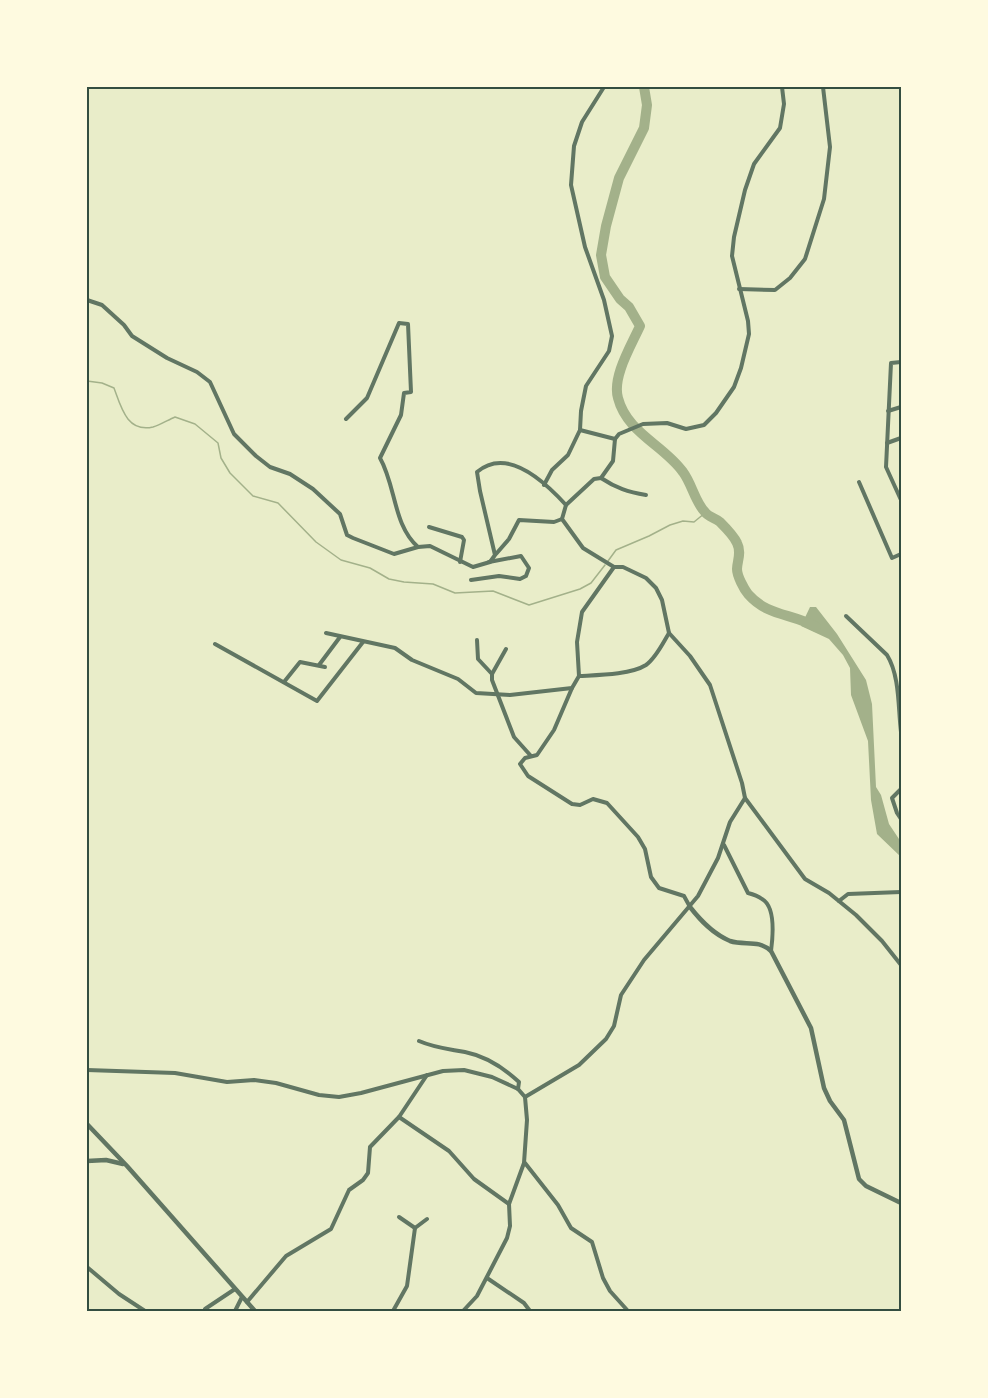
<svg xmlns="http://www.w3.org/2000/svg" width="988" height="1398" viewBox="0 0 988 1398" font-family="Rubik,sans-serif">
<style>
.water{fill:#a3b18a}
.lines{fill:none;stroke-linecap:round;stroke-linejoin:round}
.stream{stroke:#a3b18a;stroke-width:1.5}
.river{stroke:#a3b18a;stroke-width:10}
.minor{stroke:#617663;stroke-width:4}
.tertiary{stroke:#617663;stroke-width:4.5}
.neatline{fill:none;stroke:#344e41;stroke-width:2}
</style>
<rect width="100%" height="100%" fill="#e9edc9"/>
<polygon class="water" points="810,607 816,607 837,634 866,680 872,704 876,787 881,795 889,824 901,842 901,857 877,834 871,800 868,741 851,695 850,668 843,655 829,639 801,626"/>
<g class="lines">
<g class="stream">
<path d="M 87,381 L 102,383 L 114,388 C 121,407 127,433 153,427 C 160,425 168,420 175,417 L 195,424 L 218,443 L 221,458 L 230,473 L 253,496 L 278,503 L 316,542 L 341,560 L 370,568 L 389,579 L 404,582 L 433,584 L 455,593 L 493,591 L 529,605 L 580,589 L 591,583 L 605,565"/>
<polyline points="608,561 616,550 649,536 670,525 683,521 694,522 705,513"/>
</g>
<path class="river" d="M 644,87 L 647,105 L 644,128 L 619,178 L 606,226 L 601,255 L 605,277 L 620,299 L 629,307 L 640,326 C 631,346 612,377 618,398 C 627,433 664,445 683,472 C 692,484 695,502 705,512 C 708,517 716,518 720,522 C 725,527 734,536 737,543 C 742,553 737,561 737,569 C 737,576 744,589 748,594 C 768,617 792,613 816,627"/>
<g class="minor">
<polyline points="782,87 784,104 780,128 754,164 745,190 734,237 732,256 748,321 749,334 741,368 734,387 716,413 704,425 686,429 667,423 643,424 619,434 615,439 613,461 601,478 594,479 566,505 562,519 583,548 614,567 623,567 646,578 656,588 662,600 669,633 690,656 710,685 742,783 745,798 805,879 829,893 856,915 882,941 901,965"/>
<polyline points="739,289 775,290 790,278 805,259 824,199 830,147 823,87"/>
<path d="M 87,300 L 102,305 L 124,325 L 132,336 L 167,358 L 197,372 L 210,382 L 234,434 L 256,456 L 270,467 L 290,474 L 313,489 L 340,514 L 347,535 L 353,538 L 394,554 L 418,547 L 430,546 L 473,567 L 490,562 L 495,555 L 480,491 L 477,472 C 507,446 546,483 566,505"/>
<polyline points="901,362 891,363 886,467 901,500"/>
<polyline points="888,411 901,407"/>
<path d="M 346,419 L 367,398 L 399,323 L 408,324 L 411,392 L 404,393 L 401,415 L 380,458 C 396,486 393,525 418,547"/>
<polyline points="580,430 615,439"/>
<polyline points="887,443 901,438"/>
<path d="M 601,478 C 616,488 628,492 646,495"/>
<polyline points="859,482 892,558 901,554"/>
<polyline points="544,485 552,470 568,455 580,430 581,411 586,386 609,351 612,336 604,300 585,247 571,185 574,146 582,122 604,87"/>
<polyline points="429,527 462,537 464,540 460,562"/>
<polyline points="496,554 509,539 519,520 554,522 562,519"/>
<polyline points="471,580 499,576 520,579 526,576 529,568 521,556 489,562"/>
<path d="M 846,616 L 887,655 C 900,676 898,708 901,732"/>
<path d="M 326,633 L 395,648 L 412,660 L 458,679 L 476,693 L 510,695 L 572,688 L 579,676 C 597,675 630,675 646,665 C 656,658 663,643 669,633"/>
<polyline points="477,640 478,659 492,674"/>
<polyline points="215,644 317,701 363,642"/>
<polyline points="506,649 492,674 492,680 514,737 531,756"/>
<polyline points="319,665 340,637"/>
<polyline points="579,676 577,642 582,612 614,567"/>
<polyline points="284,682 300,662 325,667"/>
<polyline points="572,688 554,730 537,755 525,758 520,764 528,776 572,804 580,805 593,799 607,803 638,837 645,849 651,877 659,888 684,896 690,907"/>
<polyline points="901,789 892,798 897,813 901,819"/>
<path d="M 724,845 L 748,893 C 752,894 758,896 762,899 C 776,907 773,936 771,951"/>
<polyline points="839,901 848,894 901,892"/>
<path d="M 419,1041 C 435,1048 449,1049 465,1052 C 485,1056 505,1069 519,1082 L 518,1089"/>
<polyline points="87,1070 175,1073 227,1082 254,1080 276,1083 319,1095 339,1097 361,1093 443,1071 464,1070 492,1077 518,1089 525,1097 527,1120 524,1163 509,1204 510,1226 507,1238 477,1296 463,1311"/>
<polyline points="525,1097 579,1065 606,1039 614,1026 621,995 644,960 698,896 718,858 730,822 745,798"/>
<polyline points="399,1117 449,1151 474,1179 509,1204"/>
<polyline points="525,1163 558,1205 571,1228 592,1242 603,1278 610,1291 628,1311"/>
<polyline points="399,1217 415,1228"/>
<polyline points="87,1267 119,1294 145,1311"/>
<polyline points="487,1278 524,1303 530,1311"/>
<polyline points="247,1302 286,1256 331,1229 349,1190 363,1180 368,1173 370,1147 399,1117 427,1075"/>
<polyline points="205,1309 235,1289"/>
<polyline points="235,1311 242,1297"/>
<polyline points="393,1311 407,1286 415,1228 427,1219"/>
</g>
<g class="tertiary">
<path d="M 690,907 C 701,921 713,934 730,941 C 745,946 758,939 771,951 L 811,1028 L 824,1088 L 830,1101 L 844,1120 L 859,1179 L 866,1186 L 901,1203"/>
<polyline points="87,1124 127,1166 255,1311"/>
<polyline points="87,1161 106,1160 123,1164"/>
</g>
</g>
<rect width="988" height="1398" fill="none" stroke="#fefae0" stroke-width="177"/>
<rect x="88" y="88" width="812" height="1222" class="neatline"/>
</svg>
